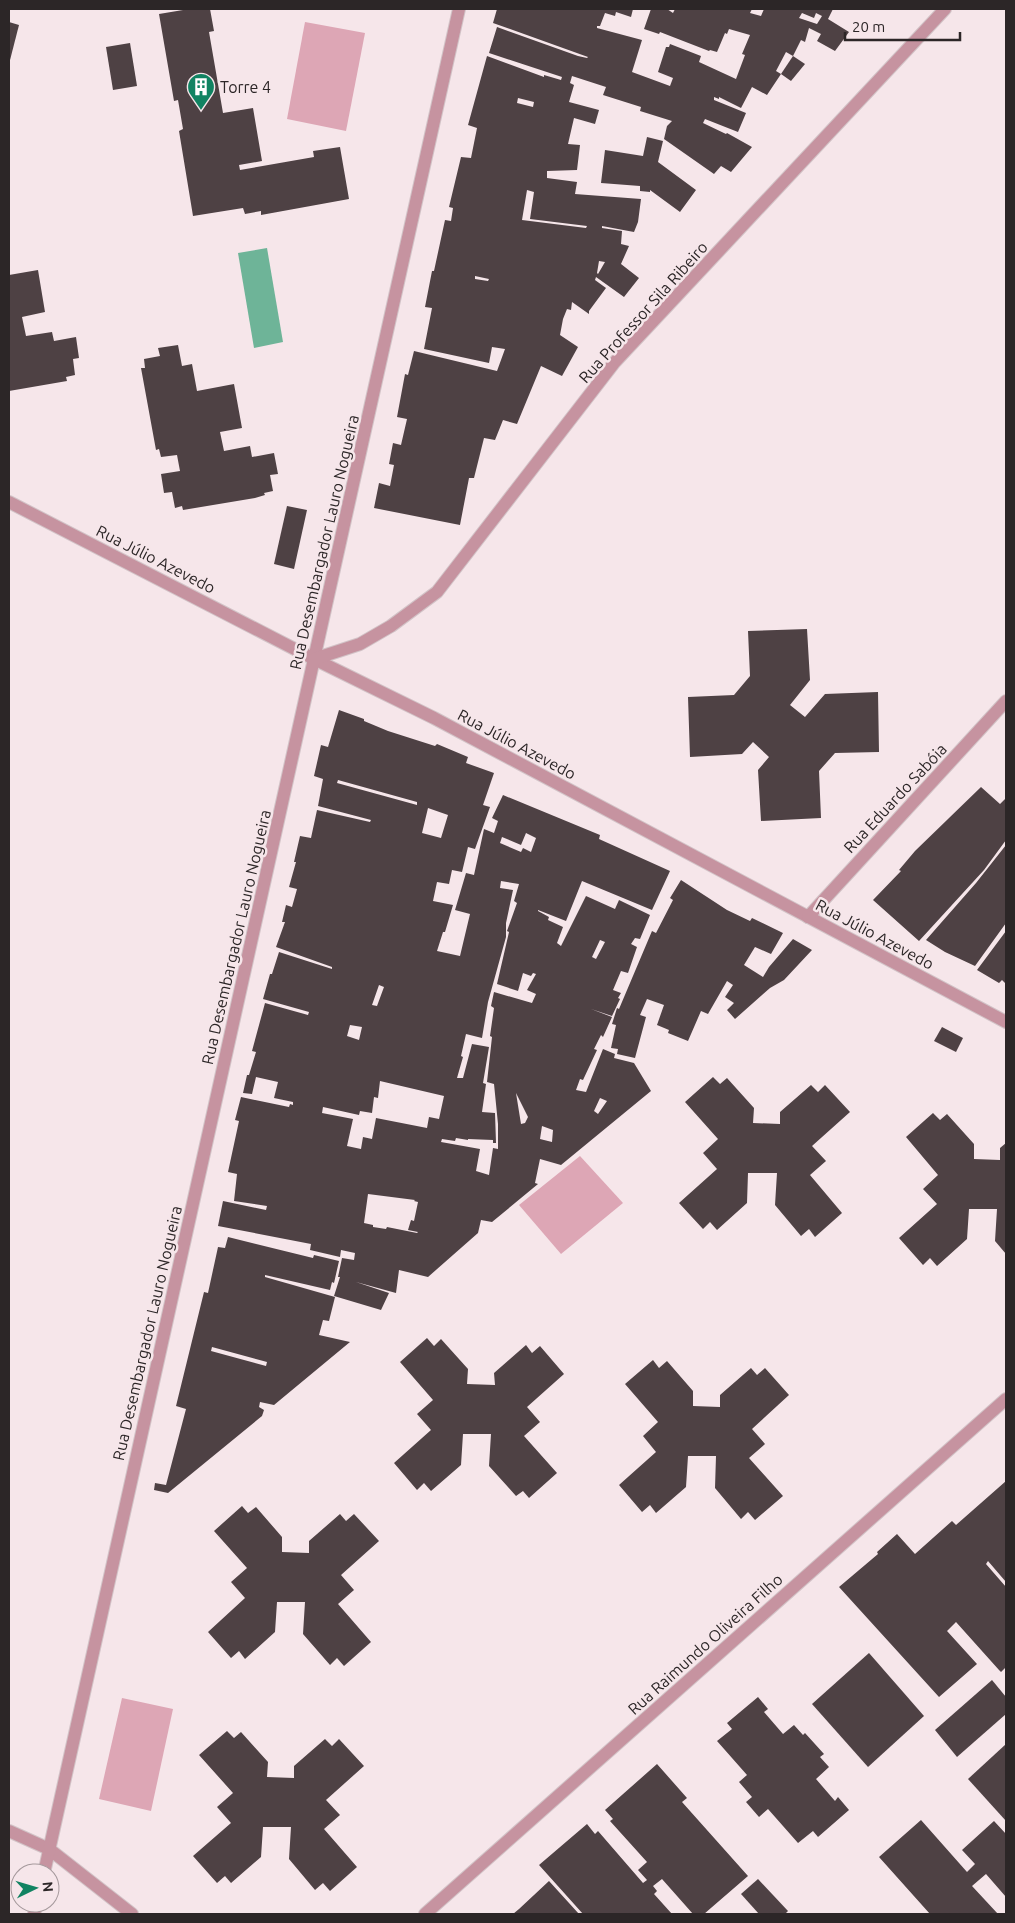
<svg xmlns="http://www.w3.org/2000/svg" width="1015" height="1923" viewBox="0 0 1015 1923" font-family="Ubuntu,sans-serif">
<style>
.green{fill:#dda6b5}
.water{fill:#6eb498}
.building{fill:#4e4144;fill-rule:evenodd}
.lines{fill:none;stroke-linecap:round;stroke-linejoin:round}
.minor-casing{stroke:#d2c3c7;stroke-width:14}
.tertiary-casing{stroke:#d2c3c7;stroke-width:14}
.minor{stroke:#c693a0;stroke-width:12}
.tertiary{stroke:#c693a0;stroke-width:12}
.labels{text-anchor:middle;stroke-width:5;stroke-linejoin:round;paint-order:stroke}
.poi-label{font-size:16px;fill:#2c2627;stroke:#f6e6ea;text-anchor:start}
.street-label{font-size:16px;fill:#2c2627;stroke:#f6e6ea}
</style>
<rect width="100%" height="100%" fill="#f6e6ea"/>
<g class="green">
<polygon points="305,22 365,33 346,131 287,119"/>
<polygon points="580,1156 623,1203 561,1254 519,1205"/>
<polygon points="122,1698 173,1709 151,1811 99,1799"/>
</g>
<polygon class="water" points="267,248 283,342 254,348 238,253"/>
<g class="building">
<polygon points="189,9 210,9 214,31 209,32 223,113 253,108 262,161 239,165 240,170 314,157 313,151 340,147 349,199 261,215 261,211 245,214 243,208 193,216 179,131 183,129 178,100 174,101 159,14"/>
<path d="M 497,9 L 633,9 L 631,17 L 616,12 L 615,16 L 605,13 L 600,26 L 597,26 L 597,28 L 642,40 L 632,72 L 670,86 L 673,78 L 658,72 L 666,47 L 669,47 L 670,44 L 701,56 L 699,62 L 736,79 L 745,55 L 742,54 L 750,35 L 729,29 L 727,34 L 725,33 L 717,52 L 710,50 L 709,51 L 660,32 L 659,34 L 644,29 L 651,9 L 667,9 L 673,13 L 675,9 L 752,9 L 750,13 L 761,16 L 764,9 L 833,9 L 828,19 L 849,32 L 835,51 L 817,41 L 821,34 L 809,28 L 805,42 L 801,40 L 793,56 L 786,52 L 776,71 L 781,74 L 767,95 L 752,87 L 741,108 L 719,97 L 719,99 L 714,97 L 714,100 L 746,113 L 738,132 L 705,119 L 703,123 L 726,134 L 727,133 L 752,147 L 731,172 L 721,166 L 714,174 L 664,139 L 667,126 L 672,121 L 640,111 L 641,107 L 603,95 L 606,87 L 572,76 L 570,83 L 574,85 L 569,102 L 599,110 L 595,124 L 574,118 L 568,144 L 580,145 L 577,170 L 547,171 L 547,178 L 577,182 L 575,194 L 641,199 L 638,222 L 634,232 L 602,226 L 602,228 L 622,231 L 621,244 L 629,246 L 621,264 L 639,278 L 624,297 L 596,277 L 595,280 L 606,288 L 589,311 L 589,314 L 572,302 L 571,310 L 567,309 L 563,319 L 560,335 L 578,347 L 562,376 L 541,366 L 517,424 L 503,420 L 495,440 L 484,438 L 474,478 L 469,478 L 460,525 L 374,508 L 379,483 L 390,486 L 394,465 L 389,464 L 393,443 L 401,445 L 407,419 L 397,417 L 405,374 L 408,375 L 414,351 L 497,371 L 505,349 L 492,347 L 489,363 L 424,349 L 432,308 L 425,307 L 432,271 L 434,271 L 445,220 L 451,221 L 453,208 L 449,207 L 461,157 L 471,158 L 477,128 L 468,125 L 487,56 L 544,77 L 544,75 L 561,80 L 562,77 L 489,53 L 497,27 L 578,56 L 587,58 L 588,57 L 493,23 ZM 802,13 L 814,18 L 816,13 L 822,16 L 817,24 L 799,18 ZM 518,98 L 534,102 L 533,107 L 517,103 ZM 527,190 L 534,192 L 530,219 L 587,226 L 586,228 L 522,220 ZM 599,261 L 605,262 L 598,274 L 597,273 ZM 475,276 L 489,279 L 488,281 L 475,279 Z"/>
<polygon points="9,22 19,25 9,64"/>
<polygon points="130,43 137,86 113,90 106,47"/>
<polygon points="793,56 805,64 791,81 781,74"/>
<polygon points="647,137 663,141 658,162 696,190 680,212 650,190 650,192 640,191 640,186 601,183 605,150 643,156"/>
<polygon points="38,270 45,312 22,317 26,336 52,332 54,341 76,337 79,358 73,359 75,375 66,377 67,381 9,391 9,275"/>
<polygon points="178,345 182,366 192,364 197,391 234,384 242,428 220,432 224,451 250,446 252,457 274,453 278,474 270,475 273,491 264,493 265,495 255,498 183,510 182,506 175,508 172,492 164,493 161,474 180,471 177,455 161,457 159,449 156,450 141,368 145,368 144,359 160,356 158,348"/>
<polygon points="287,506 307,510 294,569 274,564"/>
<polygon points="807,629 810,680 790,705 805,717 825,694 878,692 879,752 835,753 819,771 821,818 761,821 758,770 769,757 753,742 742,754 690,757 688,697 734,695 750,676 748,631"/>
<path d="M 339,710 L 364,719 L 364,721 L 388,731 L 435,746 L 437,744 L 468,757 L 466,763 L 494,773 L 483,805 L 490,807 L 475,849 L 468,847 L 462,872 L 452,870 L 449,884 L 437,882 L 433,901 L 453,905 L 445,932 L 443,932 L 437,951 L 460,956 L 470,914 L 455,910 L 466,873 L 474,875 L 484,829 L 494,833 L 498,821 L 492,818 L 503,795 L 600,835 L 599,839 L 670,871 L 652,910 L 582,881 L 566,921 L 538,910 L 538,911 L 549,917 L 548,920 L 563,927 L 557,943 L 561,946 L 586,896 L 615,909 L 619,900 L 650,915 L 640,939 L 635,938 L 631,944 L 637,947 L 628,973 L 621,971 L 613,990 L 621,993 L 618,998 L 620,999 L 612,1016 L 591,1009 L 612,1017 L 603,1037 L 601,1035 L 594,1049 L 597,1050 L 583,1080 L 580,1079 L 576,1090 L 586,1092 L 603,1049 L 615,1054 L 614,1058 L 634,1063 L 651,1091 L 561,1165 L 540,1159 L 535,1183 L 538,1184 L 492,1222 L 481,1220 L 478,1233 L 428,1277 L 399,1270 L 396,1293 L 356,1282 L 389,1293 L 381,1310 L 334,1296 L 340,1277 L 338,1277 L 342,1258 L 354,1260 L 355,1253 L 341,1250 L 340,1257 L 310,1250 L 311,1244 L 218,1226 L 223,1201 L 266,1210 L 267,1206 L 234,1201 L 237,1174 L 228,1172 L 239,1121 L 235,1120 L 241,1097 L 289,1107 L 290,1104 L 293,1105 L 293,1102 L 274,1098 L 278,1082 L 256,1077 L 252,1094 L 243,1093 L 247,1075 L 249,1075 L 256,1052 L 252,1051 L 265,1003 L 308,1015 L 309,1012 L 263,999 L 270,974 L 272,974 L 279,952 L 332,969 L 332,967 L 276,947 L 285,922 L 282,922 L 286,905 L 292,907 L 297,889 L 289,887 L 296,862 L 294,862 L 300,836 L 311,838 L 317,810 L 370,822 L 371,820 L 318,806 L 323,779 L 314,776 L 321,745 L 328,747 ZM 338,780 L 417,802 L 417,805 L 337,783 ZM 428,808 L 448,815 L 441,838 L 422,833 ZM 526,833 L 536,838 L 531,852 L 523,848 L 521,852 L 500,843 L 502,837 L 521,845 ZM 501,881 L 519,884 L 514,901 L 517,903 L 507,931 L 509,932 L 497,984 L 518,991 L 523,973 L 531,976 L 533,973 L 536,974 L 527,990 L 536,994 L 532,1003 L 494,992 L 491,1006 L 494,1008 L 490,1036 L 492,1037 L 487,1082 L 494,1084 L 498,1124 L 498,1149 L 493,1148 L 489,1175 L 476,1171 L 480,1149 L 441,1142 L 442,1139 L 455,1141 L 456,1138 L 468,1140 L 468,1139 L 493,1140 L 493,1143 L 496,1143 L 495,1113 L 482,1112 L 486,1084 L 483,1083 L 489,1047 L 472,1044 L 463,1078 L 457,1078 L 463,1057 L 461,1056 L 466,1034 L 482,1038 L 488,1002 L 506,937 L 506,923 L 513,890 L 500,888 ZM 600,940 L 605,942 L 596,959 L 592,957 ZM 379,985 L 384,987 L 377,1006 L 372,1005 ZM 350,1025 L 362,1027 L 359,1040 L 347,1036 ZM 380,1081 L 444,1096 L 439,1119 L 429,1117 L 427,1128 L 376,1118 L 372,1139 L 363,1137 L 361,1149 L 347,1146 L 353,1119 L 322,1113 L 323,1107 L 359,1115 L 360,1111 L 372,1113 L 374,1097 L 378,1098 ZM 516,1093 L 528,1117 L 525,1123 L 521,1124 ZM 600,1098 L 607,1101 L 598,1114 L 594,1111 ZM 542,1126 L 553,1130 L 552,1142 L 540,1139 ZM 368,1194 L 415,1200 L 414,1201 L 418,1202 L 414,1221 L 411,1220 L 408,1230 L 418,1232 L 417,1233 L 387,1227 L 386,1229 L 373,1227 L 373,1225 L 364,1223 Z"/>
<polygon points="981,787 1000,804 1006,798 1006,840 984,870 919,941 873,900 901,871 899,870 915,851"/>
<polygon points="1006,845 1006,923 975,966 945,952 926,940 976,883"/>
<polygon points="681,880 727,910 750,921 752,918 783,933 771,954 755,947 744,965 763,977 769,967 793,939 812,950 784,980 770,988 735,1019 727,1010 734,1003 725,997 733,985 727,981 708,1014 701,1011 688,1041 668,1033 669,1030 657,1025 664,1005 647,999 640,1015 646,1017 635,1058 617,1054 618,1049 611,1048 616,1025 612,1024 617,1008 619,1009 652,931 656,933 673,900 670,898"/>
<polygon points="1006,931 1006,984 1002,980 999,983 977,970"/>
<polygon points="942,1027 963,1038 956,1052 934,1041"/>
<polygon points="713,1077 720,1084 727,1078 754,1108 753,1123 780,1124 780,1112 811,1085 818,1092 825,1085 850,1112 812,1146 826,1161 810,1175 842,1213 815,1237 809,1229 801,1236 775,1205 777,1173 748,1173 747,1203 717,1230 710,1222 703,1229 679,1203 717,1169 703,1153 718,1139 685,1102"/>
<polygon points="933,1113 940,1120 947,1114 974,1144 974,1159 1000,1160 1000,1148 1006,1143 1006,1254 995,1241 997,1209 969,1209 967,1239 937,1266 930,1258 923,1265 899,1238 937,1204 923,1189 938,1175 906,1137"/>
<path d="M 228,1237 L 313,1258 L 314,1255 L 339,1261 L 334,1283 L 332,1282 L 330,1290 L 265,1275 L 265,1277 L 335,1297 L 329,1321 L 323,1320 L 319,1335 L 350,1342 L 274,1405 L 260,1402 L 259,1407 L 264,1410 L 262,1416 L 168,1493 L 154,1490 L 155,1483 L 166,1485 L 186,1409 L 176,1406 L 204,1292 L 208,1293 L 218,1247 L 225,1248 ZM 212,1347 L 267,1362 L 266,1366 L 211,1351 Z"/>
<polygon points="427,1338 434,1346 441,1339 468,1369 467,1384 495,1385 494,1373 526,1345 532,1353 540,1346 564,1374 527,1407 540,1422 524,1436 557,1473 529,1498 523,1491 516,1496 489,1466 491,1434 463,1434 461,1465 431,1491 424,1483 417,1490 394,1463 431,1430 417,1414 433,1400 400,1362"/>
<polygon points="653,1360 659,1368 667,1361 693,1391 693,1406 720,1407 720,1395 751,1368 757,1375 765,1368 789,1395 752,1429 765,1444 749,1458 783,1496 755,1520 748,1512 741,1519 715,1488 716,1456 688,1456 686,1487 656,1513 650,1505 642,1512 619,1485 656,1452 643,1436 658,1422 625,1384"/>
<polygon points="1006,1481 1006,1582 988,1561 986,1564 1006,1587 1006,1667 1001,1672 999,1670 956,1622 947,1631 977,1664 939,1697 839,1587 878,1554 877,1552 897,1534 915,1554 952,1521 956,1525"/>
<polygon points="242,1506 248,1513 256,1507 282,1537 282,1552 309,1553 309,1541 340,1514 346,1521 354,1514 379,1541 341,1575 354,1590 338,1604 371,1642 344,1666 337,1658 330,1665 303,1634 305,1602 277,1602 275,1632 245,1659 239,1651 231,1658 208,1632 245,1598 231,1582 247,1568 214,1531"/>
<polygon points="869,1653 924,1716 868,1767 812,1704"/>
<polygon points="992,1680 1006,1697 1006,1714 957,1757 935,1730"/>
<polygon points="758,1697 768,1709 764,1712 783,1734 794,1725 803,1735 805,1733 824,1754 820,1757 829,1767 816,1779 835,1801 838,1797 849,1810 818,1837 813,1831 798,1843 768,1809 759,1817 746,1802 752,1797 739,1782 747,1775 717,1741 732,1729 727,1723"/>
<polygon points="227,1731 234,1738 241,1732 268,1762 267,1777 294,1778 294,1766 325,1739 332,1746 339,1739 364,1766 326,1800 340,1815 324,1829 357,1867 330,1891 323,1883 315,1890 289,1859 291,1827 263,1827 261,1857 231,1883 225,1876 217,1883 193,1856 231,1823 217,1807 233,1793 199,1755"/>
<polygon points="1006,1744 1006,1821 968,1779"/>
<polygon points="657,1764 687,1798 682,1802 748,1876 704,1914 693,1914 662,1879 653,1886 657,1891 654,1894 672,1914 605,1914 604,1913 602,1914 583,1914 539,1865 587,1824 595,1834 598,1831 643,1883 647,1880 638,1870 647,1862 610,1821 613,1819 605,1810"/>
<polygon points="921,1820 967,1872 975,1864 962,1850 994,1821 1006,1834 1006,1897 986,1874 972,1886 998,1914 930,1914 879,1857"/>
<polygon points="758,1879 788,1911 785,1914 759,1914 741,1894"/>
<polygon points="549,1881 579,1914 513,1914 519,1909"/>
</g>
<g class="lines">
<defs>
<g id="minor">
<polyline points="9,502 314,659 434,718 1006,1022"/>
<polyline points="314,659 459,9"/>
<polyline points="808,917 1006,701"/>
<polyline points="9,1831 49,1849 132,1914"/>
<polyline points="425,1914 1006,1399"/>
</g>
<g id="tertiary">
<polyline points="44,1873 314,659 360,644 391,626 437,592 614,363 945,9"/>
<polyline points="34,1914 37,1903"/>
</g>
</defs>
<use href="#minor" class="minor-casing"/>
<use href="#tertiary" class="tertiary-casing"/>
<use href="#minor" class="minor"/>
<use href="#tertiary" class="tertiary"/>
</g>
<defs>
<symbol id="building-pin" viewBox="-11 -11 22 30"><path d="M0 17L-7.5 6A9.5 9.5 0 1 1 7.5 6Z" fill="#118362" stroke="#f6e6ea"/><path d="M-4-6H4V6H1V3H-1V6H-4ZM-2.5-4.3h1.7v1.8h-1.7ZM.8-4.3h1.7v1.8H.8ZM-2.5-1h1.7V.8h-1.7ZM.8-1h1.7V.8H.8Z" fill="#fff"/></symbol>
</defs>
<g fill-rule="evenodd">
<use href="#building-pin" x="185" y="71" width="32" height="43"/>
</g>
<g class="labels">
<g class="poi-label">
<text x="220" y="93">Torre 4</text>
</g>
<g class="street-label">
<text transform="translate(643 312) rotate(-48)" y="6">Rua Professor Sila Ribeiro</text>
<text transform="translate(324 542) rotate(-77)" y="6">Rua Desembargador Lauro Nogueira</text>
<text transform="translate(156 559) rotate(27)" y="6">Rua Júlio Azevedo</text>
<text transform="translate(517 744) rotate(28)" y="6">Rua Júlio Azevedo</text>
<text transform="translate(895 798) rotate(-47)" y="6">Rua Eduardo Sabóia</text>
<text transform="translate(875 934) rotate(28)" y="6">Rua Júlio Azevedo</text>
<text transform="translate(236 937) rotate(-77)" y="6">Rua Desembargador Lauro Nogueira</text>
<text transform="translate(147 1333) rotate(-77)" y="6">Rua Desembargador Lauro Nogueira</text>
<text transform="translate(705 1644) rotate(-42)" y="6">Rua Raimundo Oliveira Filho</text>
</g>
</g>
<rect width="1015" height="1923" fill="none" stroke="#2c2627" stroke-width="20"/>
<g transform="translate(35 1888) rotate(85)"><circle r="24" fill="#f6e6ea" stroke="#a5999c"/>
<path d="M0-4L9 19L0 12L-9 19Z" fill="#118362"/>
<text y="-8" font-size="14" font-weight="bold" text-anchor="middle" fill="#2c2627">N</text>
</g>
<path d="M845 32v8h115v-8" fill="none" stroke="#2c2627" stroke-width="2.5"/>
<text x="852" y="32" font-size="15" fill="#2c2627" stroke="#f6e6ea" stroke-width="4" paint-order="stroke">20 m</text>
</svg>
